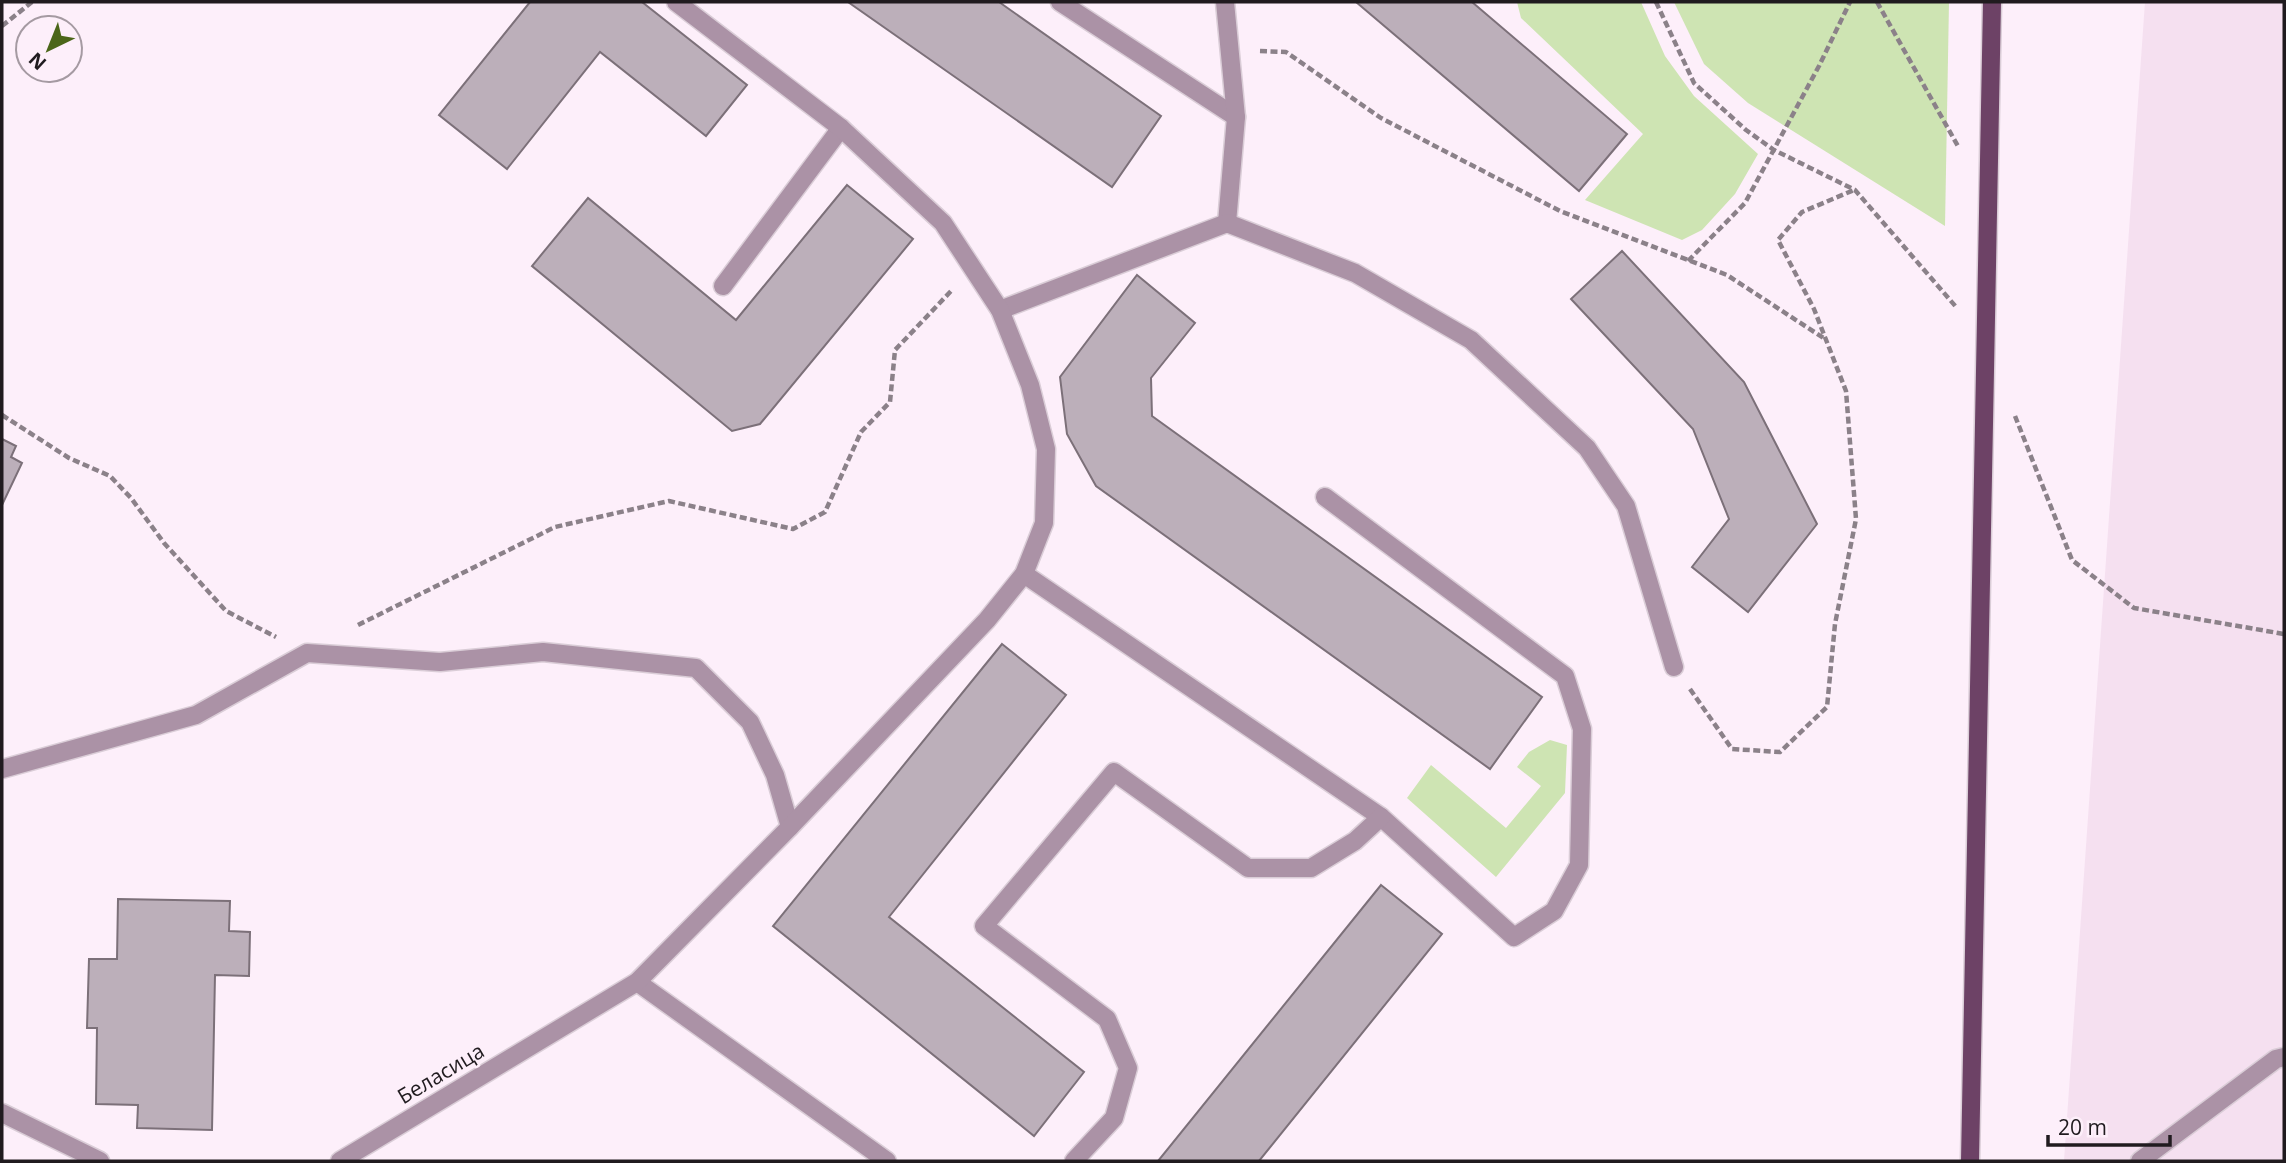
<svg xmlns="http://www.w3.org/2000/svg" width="2286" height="1163" viewBox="0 0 2286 1163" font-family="'Open Sans',sans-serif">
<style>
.built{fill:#f5e0f0}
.green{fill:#cee4b3}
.building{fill:#bcafba;stroke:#7c7079;stroke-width:2}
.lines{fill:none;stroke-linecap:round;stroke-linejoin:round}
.service-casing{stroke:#dacdd7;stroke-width:21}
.minor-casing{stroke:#dacdd7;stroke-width:21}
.primary-casing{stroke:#dacdd7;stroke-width:21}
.path{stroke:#8b8189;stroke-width:4.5;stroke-dasharray:7 3.5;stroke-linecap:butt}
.service{stroke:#ab92a6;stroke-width:18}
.minor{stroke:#ab92a6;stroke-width:18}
.primary{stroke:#6d4266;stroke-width:18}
.labels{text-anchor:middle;stroke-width:5;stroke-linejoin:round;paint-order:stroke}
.street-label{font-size:21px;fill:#201b1f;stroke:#fdeffa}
</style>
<rect width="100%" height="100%" fill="#fdeffa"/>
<polygon class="built" points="2145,2 2284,2 2284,1161 2064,1161"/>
<g class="green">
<polygon points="1517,2 1641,2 1665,56 1694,96 1758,154 1735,194 1702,230 1682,240 1585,200 1643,134 1521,18"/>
<polygon points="1674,2 1949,2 1945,226 1748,103 1704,64"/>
<polygon points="1550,740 1567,745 1565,793 1496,877 1407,798 1431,765 1506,828 1541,786 1517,767 1529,752"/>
</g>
<g class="building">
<polygon points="530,2 642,2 747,85 706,136 600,52 507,169 439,115"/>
<polygon points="848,2 999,2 1161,116 1112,187"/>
<polygon points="1356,2 1472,2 1627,134 1579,191"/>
<polygon points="847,185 913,239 760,424 732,431 532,266 588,198 736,320"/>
<polygon points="1622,251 1744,382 1817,524 1748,612 1692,567 1729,519 1693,429 1571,299"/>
<polygon points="1137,275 1195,323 1151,378 1152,416 1542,697 1490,769 1096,486 1067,434 1060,377"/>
<polygon points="2,439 16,446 11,457 22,463 2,505"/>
<polygon points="1002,644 1066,695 889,917 1084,1072 1034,1136 773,926"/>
<polygon points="1381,885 1442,934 1259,1161 1158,1161"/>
<polygon points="118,899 230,901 229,931 250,932 249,976 215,975 212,1130 137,1128 138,1105 96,1104 97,1028 87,1028 89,959 117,959"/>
</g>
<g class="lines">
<defs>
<g id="service">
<polyline points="1060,2 1236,117"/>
<polyline points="723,286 841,128"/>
</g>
<g id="minor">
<polyline points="1225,2 1236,117 1227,223"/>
<polyline points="1000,310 1227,223 1355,273 1471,340 1587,448 1626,506 1674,667"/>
<polyline points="1024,574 1381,817 1514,937 1554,911 1579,865 1582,729 1565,676 1325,497"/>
<polyline points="2,769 196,715 307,653 440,662 543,652 696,668 750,722 775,775 790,827"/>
<polyline points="637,982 887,1161"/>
<polyline points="2,1113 100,1161"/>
<polyline points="340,1161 637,982 790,827 987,620 1024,574 1044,523 1046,449 1030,385 1000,310 943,223 841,128 676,2"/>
<polyline points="1074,1161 1114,1118 1128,1068 1107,1019 984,926 1114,772 1248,868 1311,868 1355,841 1381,817"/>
<polyline points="2140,1161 2276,1059 2284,1057"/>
</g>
<polyline id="primary" points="1970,1161 1992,2"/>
</defs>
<use href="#service" class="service-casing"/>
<use href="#minor" class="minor-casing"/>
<use href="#primary" class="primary-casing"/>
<g class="path">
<polyline points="1656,2 1694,83 1746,130 1774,150 1855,190 1957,308"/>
<polyline points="1877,2 1959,148"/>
<polyline points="2,26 32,2"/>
<polyline points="1260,51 1286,52 1381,118 1560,211 1727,275 1825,339"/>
<polyline points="1688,261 1745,203 1819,66 1850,2"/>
<polyline points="2,415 69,458 110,476 131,498 164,543 226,611 276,637"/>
<polyline points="2015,416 2072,560 2134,608 2284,634"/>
<polyline points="358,625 555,527 669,501 793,529 825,512 861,432 890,402 895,350 952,290"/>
<polyline points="1690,689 1732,749 1780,752 1827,707 1835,624 1856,519 1846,391 1814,309 1778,240 1802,212 1854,190"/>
</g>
<use href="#service" class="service"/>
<use href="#minor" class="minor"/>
<use href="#primary" class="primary"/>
</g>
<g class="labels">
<g class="street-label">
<text transform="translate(441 1074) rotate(-31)" y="7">Беласица</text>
</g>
</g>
<rect width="2286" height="1163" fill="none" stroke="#201b1f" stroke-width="7"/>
<g transform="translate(49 49) rotate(223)"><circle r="33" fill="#fdeffa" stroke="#a59aa2" stroke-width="2"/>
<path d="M0-5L12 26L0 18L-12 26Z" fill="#4b6619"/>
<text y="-10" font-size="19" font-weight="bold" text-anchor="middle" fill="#201b1f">N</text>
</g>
<path d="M2048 1135v10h122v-10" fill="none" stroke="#201b1f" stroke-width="3.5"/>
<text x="2058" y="1135" font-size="21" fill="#201b1f" stroke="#fdeffa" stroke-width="5" paint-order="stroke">20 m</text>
</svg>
